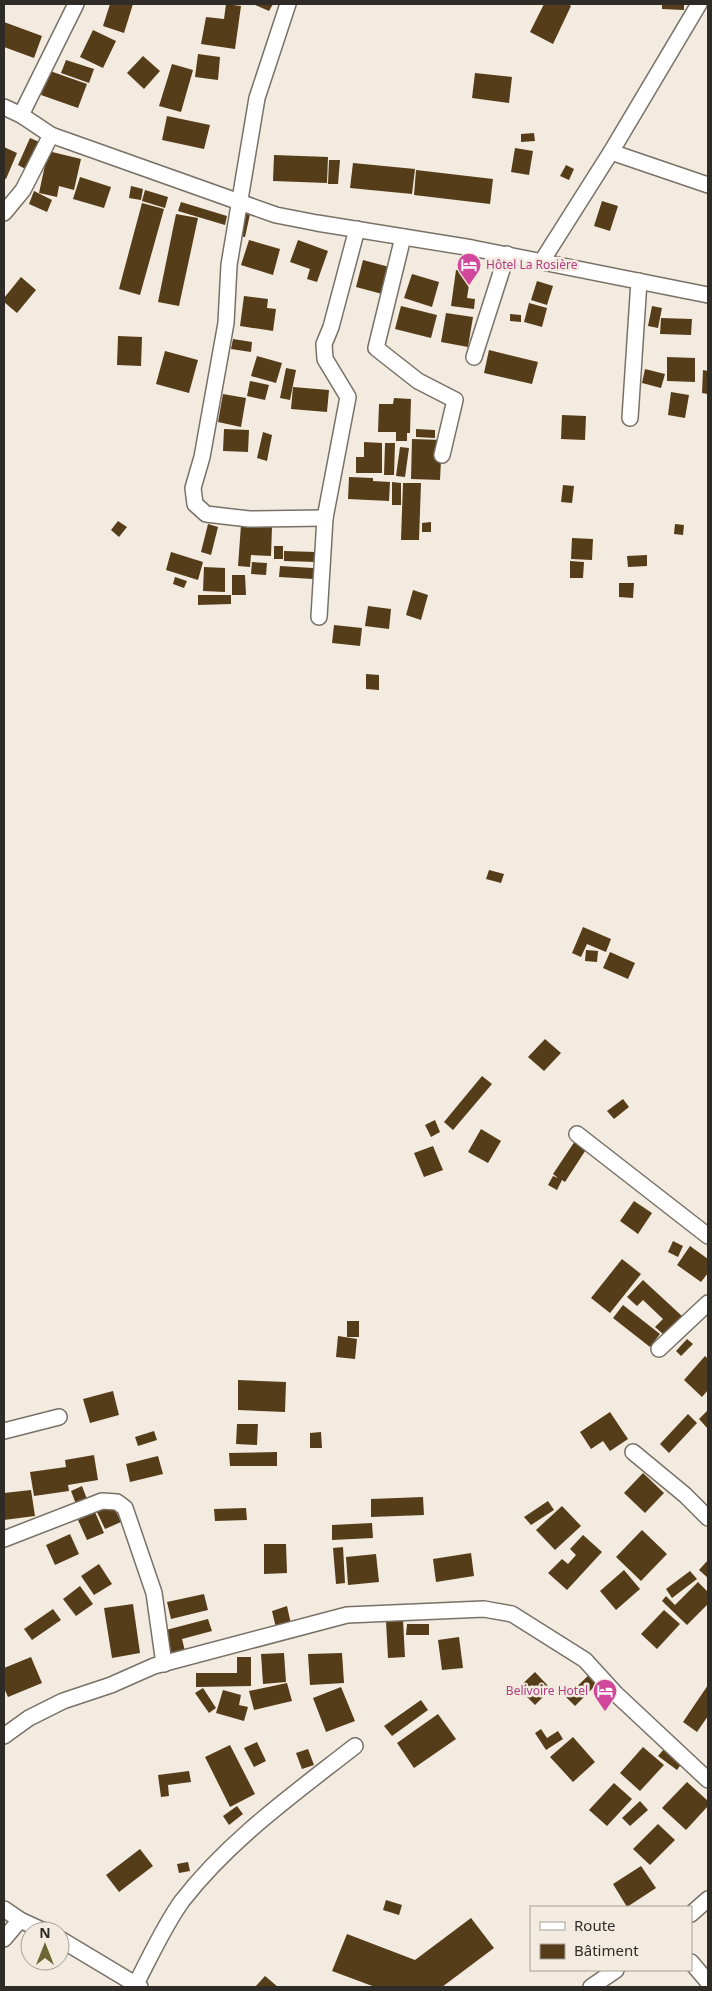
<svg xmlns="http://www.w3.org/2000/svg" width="712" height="1991" viewBox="0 0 712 1991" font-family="'Noto Sans',sans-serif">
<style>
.building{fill:#563d19}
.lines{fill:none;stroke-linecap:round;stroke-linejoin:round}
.minor-casing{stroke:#787167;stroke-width:18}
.minor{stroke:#fff;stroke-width:15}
.labels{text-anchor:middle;stroke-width:5;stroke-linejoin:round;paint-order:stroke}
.hotel-label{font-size:12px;fill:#b23c85;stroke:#f3ebdf;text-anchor:start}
</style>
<rect width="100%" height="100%" fill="#f3ebdf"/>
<g class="building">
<polygon points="110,4 133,4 124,33 103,26"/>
<polygon points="226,4 241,6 235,49 201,44 206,17 224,19"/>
<polygon points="253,4 273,4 269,11"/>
<polygon points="544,4 568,4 571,6 553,44 530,32"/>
<polygon points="662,4 684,4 684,10 662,9"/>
<polygon points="4,22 42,36 34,58 4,47"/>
<polygon points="93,30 116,41 103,68 80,57"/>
<polygon points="198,54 220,57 218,80 195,77"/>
<polygon points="143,56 160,71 144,89 127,73"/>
<polygon points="66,60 94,69 89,83 61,73"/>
<polygon points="172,64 193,70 181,112 159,106"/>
<polygon points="50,71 87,84 78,108 41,95"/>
<polygon points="475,73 512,77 509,103 472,98"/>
<polygon points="167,116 210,125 204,149 162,140"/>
<polygon points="534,133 535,141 521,142 521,134"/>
<polygon points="30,138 44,144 31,172 18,165"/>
<polygon points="4,147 17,153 6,179 4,178"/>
<polygon points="515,148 533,151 529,175 511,172"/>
<polygon points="48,151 81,159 74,190 59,186 57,197 39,193"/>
<polygon points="274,155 328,157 327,183 273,181"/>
<polygon points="329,160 340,160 338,184 328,184"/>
<polygon points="353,163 415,169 412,194 350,188"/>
<polygon points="566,165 574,169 569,180 560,176"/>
<polygon points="416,170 493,179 490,204 414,195"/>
<polygon points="80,177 111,187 104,208 73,199"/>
<polygon points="131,186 143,189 141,200 129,198"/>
<polygon points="145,190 168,197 165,208 142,201"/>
<polygon points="34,191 52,200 47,212 29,204"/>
<polygon points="602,201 618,206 610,231 594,226"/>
<polygon points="181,202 227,216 225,225 178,211"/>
<polygon points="142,203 164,209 140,295 119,289"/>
<polygon points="239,211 250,214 245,237 233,235"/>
<polygon points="176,214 198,218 179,306 158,302"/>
<polygon points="249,240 280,249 273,275 241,265"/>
<polygon points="298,240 328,251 317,282 307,279 310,269 290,262"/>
<polygon points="363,260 393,268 386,295 356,287"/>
<polygon points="456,270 471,272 467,298 475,299 474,309 451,306"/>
<polygon points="412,274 439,282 432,307 404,298"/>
<polygon points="21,277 36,290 17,313 4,302 4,298"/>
<polygon points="537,281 553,286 547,305 531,300"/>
<polygon points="244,296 268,299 267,308 276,309 273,331 240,326"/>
<polygon points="529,303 547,308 542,327 524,322"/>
<polygon points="401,306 437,315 431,338 395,329"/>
<polygon points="652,306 662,308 658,328 648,326"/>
<polygon points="446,313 473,317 468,347 441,342"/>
<polygon points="510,314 521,315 521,322 510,321"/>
<polygon points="661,318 692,319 691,335 660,334"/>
<polygon points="118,336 142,337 141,366 117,365"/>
<polygon points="233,339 252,342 251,352 231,349"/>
<polygon points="489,350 538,362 532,384 484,373"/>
<polygon points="165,351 198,360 189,393 156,384"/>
<polygon points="257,356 282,363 276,383 251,376"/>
<polygon points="667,357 695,358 695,382 667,381"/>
<polygon points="286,368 296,370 290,400 280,398"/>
<polygon points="645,369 665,374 661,388 642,383"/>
<polygon points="703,370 708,371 708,394 702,393"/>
<polygon points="250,381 269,385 265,400 247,396"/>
<polygon points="293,387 329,390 327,412 291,409"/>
<polygon points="671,392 689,395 685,418 668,415"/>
<polygon points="223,394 246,398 241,427 218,422"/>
<polygon points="394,398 411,399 410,433 407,433 407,441 396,441 396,432 378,432 379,404 393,404"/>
<polygon points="562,415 586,416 585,440 561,439"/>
<polygon points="224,429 249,430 248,452 223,451"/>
<polygon points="416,429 435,430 435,438 416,437"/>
<polygon points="263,432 272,435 267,461 257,458"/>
<polygon points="412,439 442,440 440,480 411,479"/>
<polygon points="364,442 382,443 382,473 356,473 356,457 364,457"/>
<polygon points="385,443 395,443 394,475 384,475"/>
<polygon points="400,447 409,448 405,477 396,476"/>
<polygon points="349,477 373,478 373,481 390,482 389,501 348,499"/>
<polygon points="392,482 401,483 401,505 392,505"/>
<polygon points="403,483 421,483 419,540 401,540"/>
<polygon points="563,485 574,486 572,503 561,502"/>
<polygon points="118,521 127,527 119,537 111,530"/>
<polygon points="431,522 431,532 422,532 422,523"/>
<polygon points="208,524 218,527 211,555 201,552"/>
<polygon points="675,524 684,525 683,535 674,534"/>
<polygon points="241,525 272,527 271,556 251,555 250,567 238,566"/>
<polygon points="572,538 593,539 592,560 571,559"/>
<rect x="274" y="546" width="9" height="13"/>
<polygon points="284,551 316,552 316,562 284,561"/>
<polygon points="171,552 203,562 198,580 166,570"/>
<polygon points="647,555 647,566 628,567 627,556"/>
<polygon points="570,561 584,562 583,578 570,578"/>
<polygon points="252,562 267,563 266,575 251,574"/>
<polygon points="280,566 313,568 313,579 279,577"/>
<polygon points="204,567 225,568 225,592 203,591"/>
<polygon points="232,575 245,575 246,595 232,595"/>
<polygon points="175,577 187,581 184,588 173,584"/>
<polygon points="619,583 634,583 633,598 619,597"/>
<polygon points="413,590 428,595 421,620 406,615"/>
<polygon points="198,595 231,595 231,604 198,605"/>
<polygon points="368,606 391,609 389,629 365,626"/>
<polygon points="334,625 362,628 360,646 332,643"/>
<polygon points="366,674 379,675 379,690 366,689"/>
<polygon points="489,870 504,874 501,883 486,879"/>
<polygon points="583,927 611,939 606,952 587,944 581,957 572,953"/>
<polygon points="586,950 598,951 597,962 585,961"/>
<polygon points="610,952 635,963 628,979 603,968"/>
<polygon points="545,1039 561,1053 544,1071 528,1057"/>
<polygon points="482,1076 492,1084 453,1130 444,1122"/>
<polygon points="623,1099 629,1107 614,1119 607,1111"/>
<polygon points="435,1120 440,1132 431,1137 425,1125"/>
<polygon points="481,1129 501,1141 488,1163 468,1152"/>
<polygon points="575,1141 587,1148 565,1182 562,1180 557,1190 548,1185 553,1176 558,1178 553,1174"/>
<polygon points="433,1146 443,1170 424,1177 414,1153"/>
<polygon points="634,1201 652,1213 638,1234 620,1221"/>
<polygon points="673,1241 683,1246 678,1257 668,1252"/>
<polygon points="690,1246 708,1259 708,1273 701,1282 677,1265"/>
<polygon points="622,1259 641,1274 610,1313 591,1298"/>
<polygon points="643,1280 682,1316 664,1335 655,1327 663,1319 643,1300 637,1306 627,1297"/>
<polygon points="623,1305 660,1334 650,1347 613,1318"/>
<rect x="347" y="1321" width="12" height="16"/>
<polygon points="338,1336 357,1339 355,1359 336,1357"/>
<polygon points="687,1339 693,1344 681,1356 676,1351"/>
<polygon points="705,1356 708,1359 708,1390 702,1397 684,1380"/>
<polygon points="238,1380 286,1382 285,1412 238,1410"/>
<polygon points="113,1391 119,1415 90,1423 83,1399"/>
<polygon points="708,1410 708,1429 699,1419"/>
<polygon points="610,1412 628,1439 610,1451 603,1441 591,1449 580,1432"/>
<polygon points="688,1414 697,1423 669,1453 660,1444"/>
<polygon points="237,1424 258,1424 257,1445 236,1444"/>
<polygon points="154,1431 157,1440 138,1446 135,1437"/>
<polygon points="321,1432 322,1448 310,1448 310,1433"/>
<polygon points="277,1452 277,1466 230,1466 229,1453"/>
<polygon points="94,1455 98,1480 68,1485 69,1491 34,1496 30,1472 66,1467 65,1460"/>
<polygon points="158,1456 163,1474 130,1482 126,1464"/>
<polygon points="643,1473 664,1493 645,1513 624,1493"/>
<polygon points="82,1486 87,1499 76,1504 71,1491"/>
<polygon points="31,1490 35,1516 4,1520 4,1493"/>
<polygon points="423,1497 424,1515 371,1517 371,1499"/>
<polygon points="548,1501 554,1510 531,1525 524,1517"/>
<polygon points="112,1503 121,1522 105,1529 96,1510"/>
<polygon points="562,1506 581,1526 555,1550 536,1530"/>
<polygon points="246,1508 247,1520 215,1521 214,1509"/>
<polygon points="95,1512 104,1533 87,1540 78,1520"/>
<polygon points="372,1523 373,1538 332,1540 332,1525"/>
<polygon points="642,1530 667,1554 641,1581 616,1557"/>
<polygon points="70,1534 79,1554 55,1565 46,1545"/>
<polygon points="583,1535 602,1552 567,1590 548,1573 562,1559 568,1564 576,1555 570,1549"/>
<polygon points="264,1544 286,1544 287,1573 264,1574"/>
<polygon points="343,1547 345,1583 336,1584 333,1548"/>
<polygon points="471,1553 474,1576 436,1582 433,1559"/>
<polygon points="376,1554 379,1582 348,1585 346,1557"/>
<polygon points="708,1560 708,1578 699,1570"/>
<polygon points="99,1564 112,1584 94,1595 81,1576"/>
<polygon points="624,1570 640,1589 616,1610 600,1591"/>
<polygon points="690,1571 697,1579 672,1598 666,1589"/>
<polygon points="698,1582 708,1592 708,1604 687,1625 662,1601 666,1596 675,1605"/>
<polygon points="80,1586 93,1604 76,1616 63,1599"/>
<polygon points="204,1594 208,1610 171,1619 167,1602"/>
<polygon points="133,1604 140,1653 112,1658 104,1608"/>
<polygon points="287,1606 291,1624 276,1628 272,1611"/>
<polygon points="53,1609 61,1620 32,1640 24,1629"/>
<polygon points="664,1610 680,1624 657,1649 641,1634"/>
<polygon points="208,1619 212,1631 182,1639 185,1651 172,1655 166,1630"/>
<polygon points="403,1620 405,1657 388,1658 386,1621"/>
<polygon points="407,1624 429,1624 429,1635 406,1635"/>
<polygon points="459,1637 463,1668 442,1670 438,1640"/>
<polygon points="284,1653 286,1682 263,1684 261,1654"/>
<polygon points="342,1653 344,1683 310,1685 308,1654"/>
<polygon points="31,1657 42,1683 8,1697 4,1688 4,1668"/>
<polygon points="237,1657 251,1657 251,1686 196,1687 196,1673 237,1673"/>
<polygon points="535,1672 551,1689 535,1705 518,1688"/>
<polygon points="592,1672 600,1681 575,1706 566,1697"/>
<polygon points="287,1683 292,1701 254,1710 249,1691"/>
<polygon points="708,1685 708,1716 697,1732 683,1722"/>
<polygon points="341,1687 355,1721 326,1732 313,1698"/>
<polygon points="203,1688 216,1708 209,1713 195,1693"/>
<polygon points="223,1690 241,1695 239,1705 248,1707 244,1721 216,1713"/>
<polygon points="421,1700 428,1710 392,1736 384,1726"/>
<polygon points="438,1714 456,1739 414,1768 397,1743"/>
<polygon points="541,1729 547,1738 558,1731 563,1739 546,1750 535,1733"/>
<polygon points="573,1737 595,1762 573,1782 550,1757"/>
<polygon points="257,1742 266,1761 254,1767 244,1748"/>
<polygon points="230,1745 255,1794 230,1807 205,1757"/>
<polygon points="643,1747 664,1765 640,1791 620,1773"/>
<polygon points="308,1749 314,1765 302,1769 296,1753"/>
<polygon points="664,1749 682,1763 677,1770 658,1756"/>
<polygon points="189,1771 191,1782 168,1785 169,1796 161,1797 158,1775"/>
<polygon points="687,1782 708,1801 708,1806 686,1830 662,1808"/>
<polygon points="614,1783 632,1799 607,1826 589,1810"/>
<polygon points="640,1801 648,1810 630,1826 622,1818"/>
<polygon points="237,1806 243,1814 229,1825 223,1816"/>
<polygon points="658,1824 675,1840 650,1865 633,1849"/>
<polygon points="140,1849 153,1866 119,1892 106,1875"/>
<polygon points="188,1862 190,1871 179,1873 177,1864"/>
<polygon points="641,1866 656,1888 627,1907 613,1884"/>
<polygon points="386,1900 402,1905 399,1915 383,1910"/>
<polygon points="471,1918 494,1948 442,1987 375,1987 332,1971 347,1934 415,1960"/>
<polygon points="265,1976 278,1987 255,1987"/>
</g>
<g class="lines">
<defs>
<g id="minor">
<polyline points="288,4 257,98 229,265 226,323 202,457 193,488 195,504 206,514 249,519 325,518"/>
<polyline points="4,107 21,115 51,135 276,215 317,223 472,248 708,295"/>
<polyline points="21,115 76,4"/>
<polyline points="611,152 708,185"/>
<polyline points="4,213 23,190 51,135"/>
<polyline points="403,237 376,348 418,381 455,400 442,455"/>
<polyline points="542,261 611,152 699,4"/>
<polyline points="474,357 507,254"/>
<polyline points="630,418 639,281"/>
<polyline points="319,617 325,518 348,397 325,359 324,344 331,327 357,229"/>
<polyline points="577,1134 708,1236"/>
<polyline points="659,1349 708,1303"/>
<polyline points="4,1431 59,1417"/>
<polyline points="633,1452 685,1495 708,1518"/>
<polyline points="4,1539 102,1501 117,1502 125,1508 154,1593 164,1664"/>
<polyline points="4,1736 29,1718 63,1701 111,1685 154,1666 347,1615 484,1609 512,1614 585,1660 616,1694 708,1780"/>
<polyline points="4,1909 20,1920 44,1931"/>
<polyline points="691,1914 708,1899"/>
<polyline points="4,1939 20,1920"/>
<polyline points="60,1939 140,1987"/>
<polyline points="691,1962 708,1982"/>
<path d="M 136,1984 C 150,1957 164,1926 182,1901 C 230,1839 294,1794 355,1746"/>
<polyline points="591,1987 616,1970"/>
</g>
</defs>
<use href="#minor" class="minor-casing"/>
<use href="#minor" class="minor"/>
</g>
<defs>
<symbol id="hotel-pin" viewBox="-11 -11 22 30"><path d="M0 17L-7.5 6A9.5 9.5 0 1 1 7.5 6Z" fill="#d1479c" stroke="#f3ebdf"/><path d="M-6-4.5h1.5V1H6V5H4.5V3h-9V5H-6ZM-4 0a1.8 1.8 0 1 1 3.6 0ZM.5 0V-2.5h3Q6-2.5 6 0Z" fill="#fff"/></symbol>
</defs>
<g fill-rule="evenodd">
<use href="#hotel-pin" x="455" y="251" width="28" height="38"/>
<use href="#hotel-pin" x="591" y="1677" width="28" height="38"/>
</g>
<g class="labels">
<g class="hotel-label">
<text x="486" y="269">Hôtel La Rosière</text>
<text x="588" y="1695" text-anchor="end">Belivoire Hotel</text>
</g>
</g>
<rect width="712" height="1991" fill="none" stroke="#2f2c28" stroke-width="10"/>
<rect x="530" y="1906" width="162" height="65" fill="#f3ebdf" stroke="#a59f96"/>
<rect x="540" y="1922" width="25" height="8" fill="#ffffff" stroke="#a59f96"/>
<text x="574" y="1931" font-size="15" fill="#2f2c28">Route</text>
<rect x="540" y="1944" width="25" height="15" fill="#563d19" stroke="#a59f96"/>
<text x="574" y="1956" font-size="15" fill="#2f2c28">Bâtiment</text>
<g transform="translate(45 1946)"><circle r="24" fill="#f3ebdf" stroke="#a59f96"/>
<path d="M0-4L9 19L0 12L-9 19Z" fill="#6e6632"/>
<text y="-8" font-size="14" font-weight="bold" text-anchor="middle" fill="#2f2c28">N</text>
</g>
</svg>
